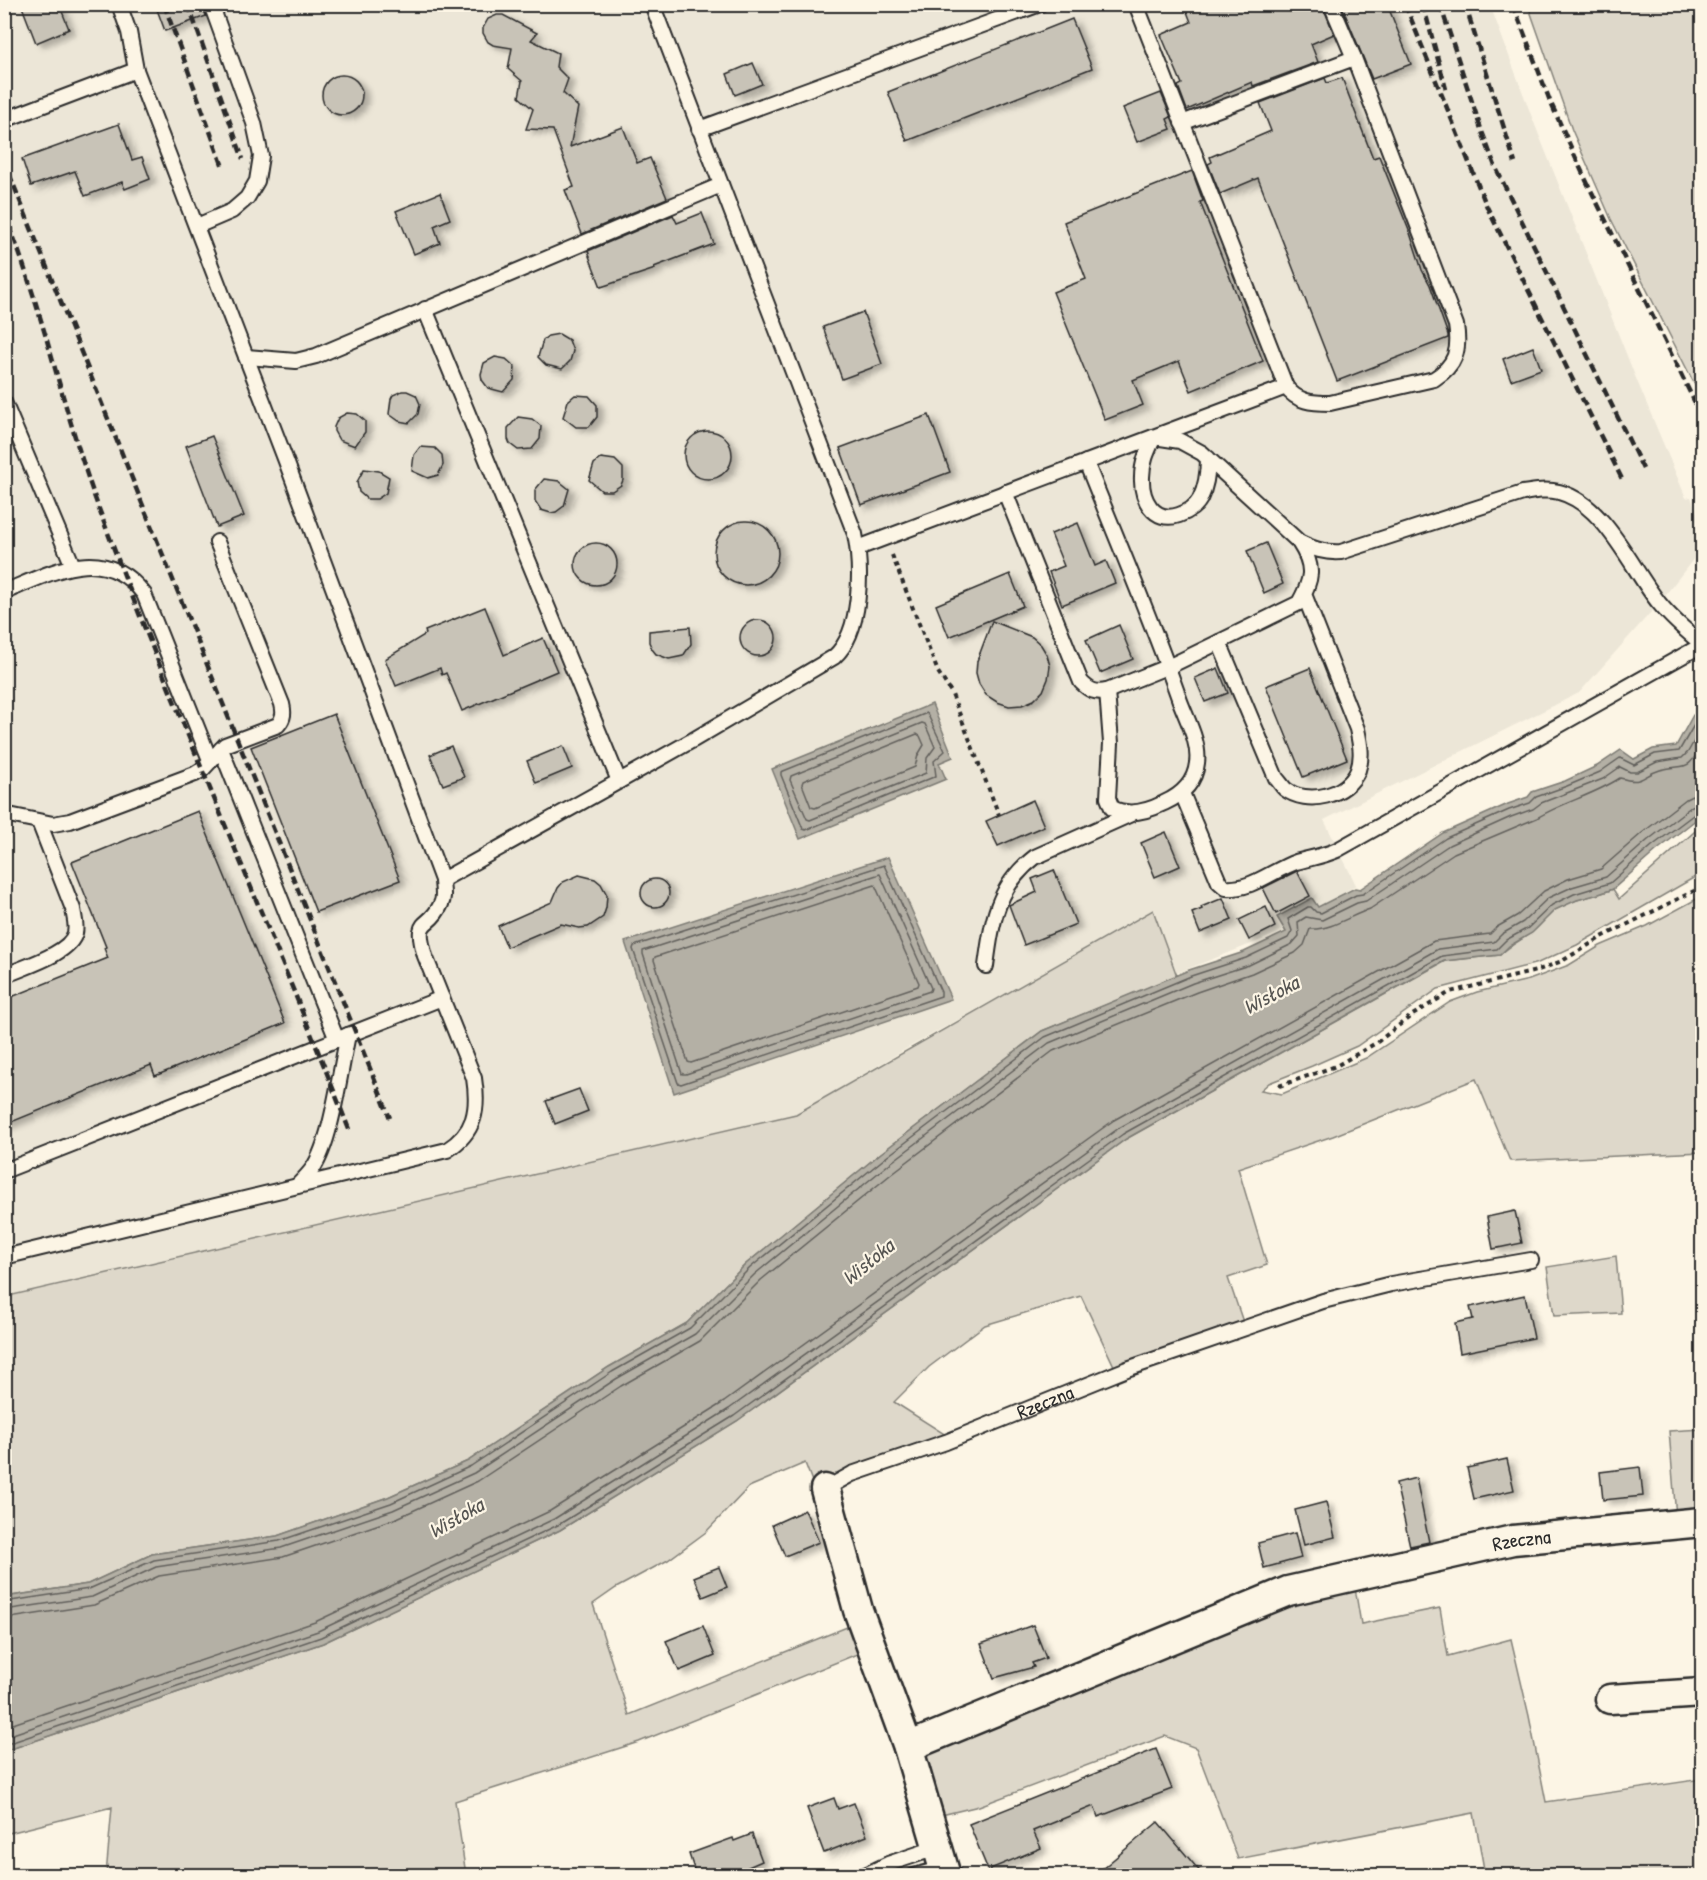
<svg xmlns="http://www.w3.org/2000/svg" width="1707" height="1880" viewBox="0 0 1707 1880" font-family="'Patrick Hand',sans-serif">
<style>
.built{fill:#ece6d7}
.green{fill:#ded8ca;stroke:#84827a;stroke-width:1.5}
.water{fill:#b4b0a5;stroke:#7d7b74;stroke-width:1.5}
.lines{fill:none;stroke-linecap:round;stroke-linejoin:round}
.shore{stroke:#62605c;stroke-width:1.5}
.building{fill:#c8c3b7;stroke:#2b2b2b;stroke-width:1.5;filter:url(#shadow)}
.lane-casing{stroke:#2b2b2b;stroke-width:18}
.street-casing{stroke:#2b2b2b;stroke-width:33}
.path{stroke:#2b2b2b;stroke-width:4;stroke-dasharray:4.5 4.5;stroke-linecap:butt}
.lane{stroke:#fcf5e5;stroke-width:14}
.street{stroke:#fcf5e5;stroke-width:28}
.rail{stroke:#2b2b2b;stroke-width:4.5;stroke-dasharray:9 4.5;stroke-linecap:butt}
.labels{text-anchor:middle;stroke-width:4.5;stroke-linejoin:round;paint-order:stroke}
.street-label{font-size:20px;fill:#2b2b2b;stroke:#fcf5e5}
.water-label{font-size:21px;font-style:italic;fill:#545350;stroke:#fcf5e5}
</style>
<defs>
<filter id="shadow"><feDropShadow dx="6" dy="4" stdDeviation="3" flood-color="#0004"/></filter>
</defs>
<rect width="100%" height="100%" fill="#fcf5e5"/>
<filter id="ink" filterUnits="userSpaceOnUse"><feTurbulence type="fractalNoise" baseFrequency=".0167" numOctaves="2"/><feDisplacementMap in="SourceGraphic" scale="12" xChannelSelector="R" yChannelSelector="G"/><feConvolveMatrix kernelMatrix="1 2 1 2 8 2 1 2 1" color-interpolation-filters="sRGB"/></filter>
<g filter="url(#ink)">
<polygon class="built" points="4,5 1490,5 1533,120 1635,376 1686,498 1691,497 1700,521 1697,522 1702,537 1702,548 1659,603 1579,693 1324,820 1356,885 1284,931 1177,973 1153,911 911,1046 796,1114 5,1298"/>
<g class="green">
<polygon points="1528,5 1702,5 1702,399 1611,219 1572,130"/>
<path d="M 1702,825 L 1702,873 L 1577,945 L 1538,963 L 1438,989 L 1357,1046 L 1312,1066 L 1269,1083 L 1261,1090 L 1282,1094 L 1366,1058 L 1450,1002 L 1477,992 L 1529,980 L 1569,965 L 1600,946 L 1647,926 L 1702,896 L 1702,1152 L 1510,1161 L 1476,1079 L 1333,1136 L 1238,1168 L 1267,1265 L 1228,1278 L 1243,1322 L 1115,1368 L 1081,1296 L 985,1325 L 929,1367 L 894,1402 L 946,1435 L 813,1484 L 805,1463 L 749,1487 L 706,1532 L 668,1560 L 616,1588 L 593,1604 L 629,1715 L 852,1625 L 862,1652 L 639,1742 L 455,1801 L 466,1875 L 106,1875 L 112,1807 L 5,1834 L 5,1751 L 323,1643 L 560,1530 L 737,1421 L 1126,1139 L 1445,961 L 1500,955 C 1510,945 1520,941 1531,933 C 1540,927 1546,916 1555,910 C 1573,898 1594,897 1613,889 L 1619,899 Z"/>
<polygon points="1153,910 1177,976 1042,1031 881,1153 746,1264 687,1323 609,1367 468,1461 388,1497 277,1536 152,1554 88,1584 5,1597 4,1297 796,1114"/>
<polygon points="1616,1256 1621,1313 1554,1316 1547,1267"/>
<polygon points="1702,1429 1702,1514 1676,1517 1669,1431"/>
<polygon points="1354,1582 1361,1624 1440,1608 1448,1656 1511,1639 1529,1716 1546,1802 1702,1779 1702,1875 1485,1875 1474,1813 1238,1859 1196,1748 1165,1736 979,1806 937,1816 918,1759 928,1746 1261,1610"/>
</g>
<g class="water">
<polygon points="932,704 953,757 939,763 946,779 800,839 772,769"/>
<polygon points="1702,711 1702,815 1656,851 1613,889 1599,894 1577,900 1555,910 1532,933 1509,946 1500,955 1444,961 1126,1139 737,1421 560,1530 323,1643 5,1751 5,1597 88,1584 152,1554 277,1536 388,1497 468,1461 609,1367 687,1323 746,1264 881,1153 1042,1031 1189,970 1244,952 1286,932 1277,917 1312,898 1318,907 1355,888 1360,889 1443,833 1508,804 1528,797 1532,792 1565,781 1597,766 1621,750 1634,759 1653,749 1676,746 1693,715"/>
<polygon points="888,857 951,999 674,1093 625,942"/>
</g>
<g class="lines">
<g class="shore">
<polygon points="927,713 945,751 934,761 936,776 806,830 803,829 781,775 781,772"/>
<polygon points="922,723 925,724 935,747 927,758 926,773 810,820 807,819 790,780 791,776"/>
<polygon points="917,734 920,736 924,745 918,755 915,767 815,808 811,807 802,784 803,781"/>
<polygon points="884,865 941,992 941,996 681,1084 678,1083 633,949 634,946"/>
<polygon points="880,874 931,988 930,991 686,1074 682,1074 643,954 643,951"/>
<polygon points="875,885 919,983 918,986 691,1063 688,1062 654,960 655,957"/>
<polyline points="4,1602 89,1589 154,1560 279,1541 391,1503 471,1466 612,1372 690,1328 750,1268 885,1158 1045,1037 1191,976 1246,958 1288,938 1292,931 1288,919 1308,907 1311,907 1316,912 1321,913 1356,895 1363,894 1446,838 1509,810 1530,803 1536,797 1567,786 1600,772 1620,758 1634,765 1655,754 1679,751 1697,720 1702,717"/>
<polyline points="4,1610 92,1597 156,1567 281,1548 393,1510 474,1473 616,1379 695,1334 755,1274 889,1164 1049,1043 1193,983 1249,965 1292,944 1299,936 1298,922 1306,917 1322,920 1357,903 1366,901 1449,845 1511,817 1533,809 1541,803 1603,779 1620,767 1630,772 1637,772 1657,762 1682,758 1688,752 1702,727"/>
<path d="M 4,1619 L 94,1605 L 159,1576 L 283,1557 L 397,1518 L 478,1481 L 621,1386 L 700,1341 L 761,1280 L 895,1171 L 1053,1051 L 1197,992 L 1252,973 L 1295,953 L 1304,945 L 1310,929 C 1331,930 1350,916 1370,909 L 1454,853 L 1537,818 C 1563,802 1594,795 1620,778 C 1644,785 1640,776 1660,770 C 1687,763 1686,774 1702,745"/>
<polyline points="4,1727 315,1622 550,1511 724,1402 1114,1120 1434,941 1490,934 1497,927 1518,915 1544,891 1568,879 1601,869 1642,833 1686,799 1694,795 1702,794"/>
<polyline points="4,1737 318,1631 554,1519 729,1409 1119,1128 1438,949 1494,942 1502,934 1523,922 1548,898 1572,887 1606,877 1648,840 1692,806 1702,803"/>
<polyline points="4,1745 321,1637 558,1525 734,1416 1123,1134 1442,956 1497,949 1506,940 1528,928 1552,905 1574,894 1610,883 1652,846 1697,812 1702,811"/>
</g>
</g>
<g class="building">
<polygon points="21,4 59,4 69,29 36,43"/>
<polygon points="155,4 202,4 206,16 165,31"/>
<polygon points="1184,4 1322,4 1334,34 1311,44 1318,62 1253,86 1252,82 1187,110 1178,86 1182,84 1161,35 1191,22"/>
<polygon points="1341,4 1387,4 1411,64 1372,79"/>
<polygon points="497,15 503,15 537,33 531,40 558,53 556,67 568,79 563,93 578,107 570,147 623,127 637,163 650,158 667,198 582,234 565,190 574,187 553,130 526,129 533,109 519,97 522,81 508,69 512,48 493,45 488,42 483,33 483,28 488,19"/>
<polygon points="1072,19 1092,68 907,141 888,92"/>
<polygon points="753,63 762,84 735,95 727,74"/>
<circle cx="342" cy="95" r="20"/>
<polygon points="1325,78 1327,83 1342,78 1373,158 1379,156 1410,233 1422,270 1430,285 1448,335 1448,338 1337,381 1258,178 1220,194 1208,164 1212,162 1210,157 1271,131 1260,103"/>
<polygon points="1161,93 1171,117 1167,119 1171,129 1137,142 1123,108"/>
<polygon points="119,124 132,160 142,157 150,179 125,189 122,182 85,196 75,171 31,186 22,159"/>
<polygon points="1192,171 1203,201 1200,202 1263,361 1191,391 1179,361 1133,380 1143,405 1105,420 1053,292 1086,279 1064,222"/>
<polygon points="440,193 450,219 434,226 440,243 414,254 396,211"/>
<polygon points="702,213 714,244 654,267 655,269 601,287 589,256 590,256 588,251 673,215 677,223"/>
<polygon points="863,312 882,364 842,379 823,327"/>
<polygon points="559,334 569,340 573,351 570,361 562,369 546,365 538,357 543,340 548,336"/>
<polygon points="1533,347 1541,369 1511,380 1503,359"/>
<polygon points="495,357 506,359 515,367 514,380 503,392 488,388 482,380 481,374 484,363"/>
<polygon points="402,391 407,391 416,395 420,404 418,414 409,423 399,421 389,414 391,399 393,395"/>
<polygon points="575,395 589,396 597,405 597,417 589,427 576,427 563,417 568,401"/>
<polygon points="347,413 357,414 365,421 365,432 355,446 339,440 334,431 334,427 338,418"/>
<polygon points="929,415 950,472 861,505 840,448"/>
<polygon points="518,417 532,419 541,426 540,439 532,449 518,450 510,444 508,439 508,428"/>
<circle cx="708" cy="455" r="24"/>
<polygon points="212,436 244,516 217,527 186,446"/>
<polygon points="420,447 435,448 442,455 443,465 438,475 428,478 412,471 414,455"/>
<polygon points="601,458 615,460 623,468 623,480 621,485 612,491 602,491 589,480 594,464"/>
<polygon points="364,469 379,471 389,477 386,493 377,499 367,499 359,492 357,482"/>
<polygon points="544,479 559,481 569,489 564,506 556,512 551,513 541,510 535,501 535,490"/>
<circle cx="746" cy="553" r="32"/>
<polygon points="1078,523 1095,566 1106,561 1115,583 1062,605 1049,572 1064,566 1051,534"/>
<circle cx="596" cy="564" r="21"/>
<polygon points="1266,543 1283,584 1264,593 1247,551"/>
<polygon points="1010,574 1023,606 949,637 936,605"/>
<polygon points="485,607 504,655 543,638 557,671 462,711 446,673 442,675 440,668 396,686 385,659 426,634 425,631"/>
<circle cx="758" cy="638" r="18"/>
<polygon points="992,621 1032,637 1041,645 1047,655 1050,666 1048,679 1043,691 1034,700 1022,705 1009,706 997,702 986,695 979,684 976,673 977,661"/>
<polygon points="1119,625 1133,659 1100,673 1086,640"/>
<polygon points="690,627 691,644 683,656 669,659 656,654 652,649 649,642 649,631"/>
<polygon points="1218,668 1228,693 1205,702 1195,678"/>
<polygon points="1310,668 1347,759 1303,777 1266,686"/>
<polygon points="334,714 400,880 316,912 251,747"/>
<polygon points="451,746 464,777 443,785 430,755"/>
<polygon points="563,746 572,768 536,783 527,761"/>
<polygon points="1033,800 1044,826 998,846 986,821"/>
<polygon points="198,811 285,1023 155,1076 151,1065 4,1125 4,1000 108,958 104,948 106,947 72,862"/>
<polygon points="1166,832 1180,866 1155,877 1141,843"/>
<polygon points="1054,870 1076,924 1024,945 1009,905 1037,892 1032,879"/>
<polygon points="1297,871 1310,896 1276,914 1263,888"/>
<polygon points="579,875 595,879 601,884 607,895 606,908 603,917 588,927 579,928 561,924 507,947 498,926 552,902 558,888 563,882"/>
<circle cx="655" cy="893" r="14"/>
<polygon points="1223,898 1232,920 1200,933 1192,913 1202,909 1201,907"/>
<polygon points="1266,907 1275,927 1249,940 1239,920"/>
<polygon points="579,1089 588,1111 555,1124 546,1101"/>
<polygon points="1515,1211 1522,1243 1493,1249 1487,1217"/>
<polygon points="1525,1295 1534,1338 1460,1353 1455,1323 1473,1319 1470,1307"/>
<polygon points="1507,1459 1514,1490 1474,1499 1467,1468"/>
<polygon points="1640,1467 1643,1496 1603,1500 1600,1472"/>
<polygon points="1416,1478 1429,1542 1410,1546 1396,1483"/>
<polygon points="1326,1502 1335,1537 1304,1545 1295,1510"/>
<polygon points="805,1510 819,1542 785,1556 772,1525"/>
<polygon points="1295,1533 1301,1558 1264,1568 1258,1543"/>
<polygon points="719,1567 727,1587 703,1597 694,1577"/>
<polygon points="1033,1625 1046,1658 1032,1663 1034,1667 994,1678 981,1644"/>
<polygon points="703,1626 715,1656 679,1671 666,1641"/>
<polygon points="1156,1749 1172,1789 1098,1817 1094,1806 1033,1831 1041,1848 988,1870 969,1824"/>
<polygon points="834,1798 838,1809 854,1803 867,1836 824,1853 807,1808"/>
<polygon points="1158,1822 1203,1875 1095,1875"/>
<polygon points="752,1834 762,1861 730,1875 696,1875 689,1854 733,1838 734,1841"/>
</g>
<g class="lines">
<defs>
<g id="lane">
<polyline points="4,120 136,70"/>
<polyline points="1182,123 1354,58"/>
<polyline points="699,129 1040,4"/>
<polyline points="197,226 232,211 247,198 257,181 261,156 254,123 211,4"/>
<polyline points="425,309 619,781"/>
<polyline points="246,357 296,361 316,356 721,185"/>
<path d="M 1286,387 C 1297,402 1312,403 1330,403 L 1434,379 C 1456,365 1460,350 1456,325 L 1354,58 L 1331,4"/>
<polyline points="4,402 73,566"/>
<path d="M 1208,458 C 1208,471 1206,487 1200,499 C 1195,508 1188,512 1179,515 C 1153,524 1141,498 1142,477 C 1142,462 1148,450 1154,437 L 1180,441 L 1202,453 L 1299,542 C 1313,549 1325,553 1341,552 L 1523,493 C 1535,491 1547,489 1559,492 C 1605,504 1631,568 1659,603 C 1672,619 1686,631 1702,644"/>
<path d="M 1086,462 C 1118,542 1152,621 1180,701 C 1187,720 1200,743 1197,763 C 1195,782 1182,795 1164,803 C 1148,811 1129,817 1112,808 L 1108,798 L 1111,743 L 1107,691"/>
<path d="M 1005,492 L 1081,682 C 1090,691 1095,693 1107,691 L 1174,664 L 1299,603 C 1312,580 1315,567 1300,544"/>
<polyline points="858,548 1286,387 1136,4"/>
<path d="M 4,592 C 53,572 104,542 144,594 L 210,760"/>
<path d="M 1219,642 L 1276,778 C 1279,781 1282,786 1285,789 C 1307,806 1348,796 1358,770 C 1363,756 1360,743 1357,729 L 1304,594"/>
<polyline points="221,749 337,1040"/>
<path d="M 1182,793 L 1219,882 L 1226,888 C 1252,890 1273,870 1296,862 C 1310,858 1324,856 1337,850 L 1702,645"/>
<path d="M 4,814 L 53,824 L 70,821 L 195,774 L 203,769 L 225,745 L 278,725 C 284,718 284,712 282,704 L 217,542"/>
<path d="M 442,880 L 693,740 L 834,657 C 862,632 862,569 855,534 L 652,4"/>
<path d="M 986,966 C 992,921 997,886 1035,857 L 1131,814"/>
<path d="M 4,976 C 23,967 70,954 75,933 C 77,925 74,917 73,909 L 39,822"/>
<polyline points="4,1171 442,998"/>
<path d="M 297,1186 C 303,1180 309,1174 313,1168 C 332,1140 340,1070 348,1035"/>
<path d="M 4,1257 L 447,1150 C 475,1132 479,1110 474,1078 L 425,956 C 413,915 429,931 441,904 C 445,897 442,888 442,880 L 286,461 L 136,70 L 129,32 L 119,4"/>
<path id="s1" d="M 825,1489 L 852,1474 L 946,1442 L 1127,1369 L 1323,1301 L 1391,1284 L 1531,1260"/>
<polyline points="863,1876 888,1864 939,1847"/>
<polyline points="914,1876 944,1868"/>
</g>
<g id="street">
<polyline points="825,1489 858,1610 908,1747 946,1876"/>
<polyline points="1610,1699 1702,1693"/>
<path id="s2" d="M 908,1747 L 1288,1591 L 1513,1540 L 1702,1522"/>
</g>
</defs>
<use href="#lane" class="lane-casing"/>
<use href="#street" class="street-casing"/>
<g class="path">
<polyline points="892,555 938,672 951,692 999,815"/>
<polyline points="1279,1086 1336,1066 1376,1043 1411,1016 1450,992 1536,971 1562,961 1602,937 1702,887"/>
</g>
<use href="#lane" class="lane"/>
<use href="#street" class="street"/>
<g class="rail">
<polyline points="164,4 223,167"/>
<polyline points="188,4 243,159"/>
<polyline points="1405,4 1487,207 1622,479"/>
<polyline points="1423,4 1446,89"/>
<polyline points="1440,4 1481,129 1495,166 1643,469"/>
<polyline points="1465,4 1515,163"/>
<polyline points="1513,4 1550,101 1583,174 1702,417"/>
<polyline points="4,161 390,1118"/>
<path d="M 4,212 C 43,309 63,411 99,509 C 177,719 269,923 350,1132"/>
</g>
</g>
</g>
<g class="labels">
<g class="street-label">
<text dy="7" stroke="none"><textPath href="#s1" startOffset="237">Rzeczna</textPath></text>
<text dy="7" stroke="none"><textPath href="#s2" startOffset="650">Rzeczna</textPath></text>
</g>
<g class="water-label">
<text transform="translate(1271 995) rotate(-28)" y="7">Wisłoka</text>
<text transform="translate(868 1262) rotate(-39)" y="7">Wisłoka</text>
<text transform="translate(456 1518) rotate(-30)" y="7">Wisłoka</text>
</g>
</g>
<rect width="1707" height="1880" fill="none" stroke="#fcf5e5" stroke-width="24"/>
<rect x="12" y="12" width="1683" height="1856" fill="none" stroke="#2b2b2b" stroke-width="2" filter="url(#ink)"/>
</svg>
